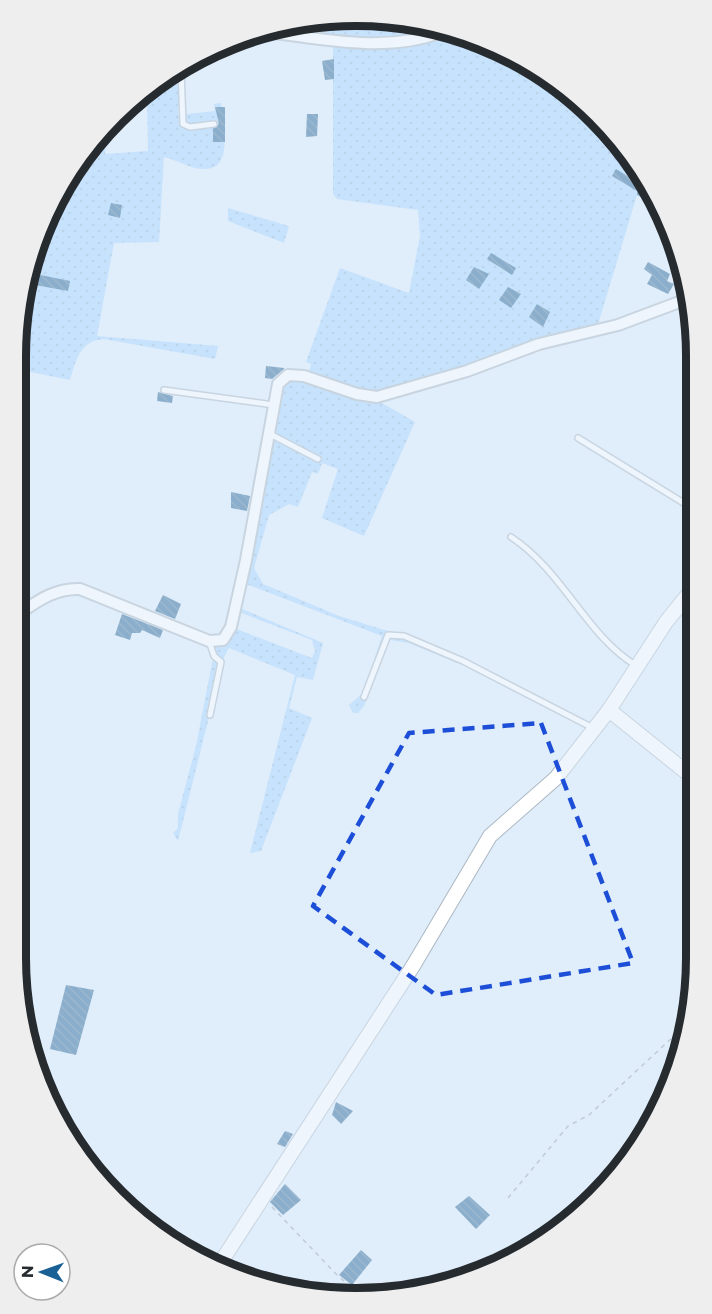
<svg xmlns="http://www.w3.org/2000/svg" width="712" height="1314" viewBox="0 0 712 1314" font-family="Montserrat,sans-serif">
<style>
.grass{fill:url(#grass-dots)}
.building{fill:url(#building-back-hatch)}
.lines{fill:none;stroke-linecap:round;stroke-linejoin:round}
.service-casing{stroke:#abb8c3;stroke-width:8}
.minor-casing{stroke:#abb8c3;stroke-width:14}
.tertiary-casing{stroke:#abb8c3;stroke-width:16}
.path{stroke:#99a2ac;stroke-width:1.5;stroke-dasharray:4.5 4.5;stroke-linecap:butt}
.service{stroke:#fff;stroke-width:5}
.minor{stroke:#fff;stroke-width:10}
.tertiary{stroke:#fff;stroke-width:14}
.marked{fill:none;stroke:#1d4ed8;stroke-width:4.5;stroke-dasharray:12 8;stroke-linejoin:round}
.rim{fill:none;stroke:#262b30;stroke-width:8}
</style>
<defs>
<pattern id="grass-dots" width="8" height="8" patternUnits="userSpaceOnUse" patternTransform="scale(1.5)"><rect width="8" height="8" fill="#a8d6ff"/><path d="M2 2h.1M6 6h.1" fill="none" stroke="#90b8db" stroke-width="1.8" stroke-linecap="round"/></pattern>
<pattern id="building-back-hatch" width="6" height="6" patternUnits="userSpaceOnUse" patternTransform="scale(1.5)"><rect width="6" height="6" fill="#236292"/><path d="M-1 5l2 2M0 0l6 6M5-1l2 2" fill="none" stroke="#4a799e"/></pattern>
</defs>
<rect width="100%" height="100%" fill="#e0edfa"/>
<g class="grass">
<polygon points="400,18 526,61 581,100 639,166 637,195 596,331 375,399 415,422 364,536 322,518 338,469 322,463 318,474 312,472 298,507 289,504 269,515 254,568 263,584 339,616 404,636 457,659 457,663 409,643 390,640 364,706 358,713 353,713 349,705 363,693 382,636 246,584 240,608 323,643 313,680 297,677 289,708 312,718 261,851 250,853 295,675 229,648 224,657 178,841 173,833 178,828 178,814 196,746 213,658 209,641 223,640 231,627 312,658 315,651 312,640 234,610 278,384 288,375 308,377 311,364 306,362 340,268 409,293 420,236 418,210 337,199 333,194 333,41 308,38 307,24"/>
<path d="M 178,71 L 178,115 L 215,111 L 214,104 L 221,103 C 222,121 235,169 205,169 C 192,170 177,160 164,157 L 159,242 L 114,243 L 97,336 L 218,346 L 215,359 L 104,339 C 81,340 76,359 70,380 L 16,369 L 16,334 L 27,267 L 61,186 L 107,133 L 105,154 L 148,151 L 147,97 L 156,96 L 155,82 Z"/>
<polygon points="228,208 289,226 284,243 228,221"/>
</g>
<g class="building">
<polygon points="334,59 334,79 325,80 322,61"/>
<polygon points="215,107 225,107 225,142 213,142 213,129 219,124"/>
<polygon points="307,114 318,114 317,136 306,137"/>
<polygon points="616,169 652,191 661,207 637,195 637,191 612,176"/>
<polygon points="111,203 122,205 120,218 108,215"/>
<polygon points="491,253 516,268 512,275 487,259"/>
<polygon points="648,262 670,274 667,281 674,284 668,294 647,284 652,275 644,269"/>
<polygon points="474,267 489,274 479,289 466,280"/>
<polygon points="26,272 70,281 68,291 24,283"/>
<polygon points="508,287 521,294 511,308 499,300"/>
<polygon points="537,304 550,312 543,327 529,317"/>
<polygon points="266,366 284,368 284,369 272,379 265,378"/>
<polygon points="158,392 173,396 172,403 157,401"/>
<polygon points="231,492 250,496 247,511 231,508"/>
<polygon points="163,595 181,604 175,619 155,611"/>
<polygon points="122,614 163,630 160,638 142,630 140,633 132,633 130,640 115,635"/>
<polygon points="66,985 94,990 76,1055 50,1049"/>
<polygon points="336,1102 353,1111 341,1124 332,1115"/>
<polygon points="285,1131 293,1134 285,1147 277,1144"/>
<polygon points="285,1184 301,1200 283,1215 270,1202"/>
<polygon points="469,1196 490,1215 476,1229 455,1207"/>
<polygon points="361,1250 372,1260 352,1285 339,1275"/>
</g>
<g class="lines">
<defs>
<g id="service">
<polyline points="181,69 183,124 190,127 214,124"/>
<polyline points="164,390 274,405"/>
<polyline points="270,434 318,459"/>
<polyline points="578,438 695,510"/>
<path d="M 511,537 C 563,571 588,638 637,666"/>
<polyline points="209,641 214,656 221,662 210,715"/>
<polyline points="364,697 388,635 404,636 463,661 593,728"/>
</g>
<g id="minor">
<path d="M 260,31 C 319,38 384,54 442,32"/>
<path d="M 15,612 L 20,613 C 39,600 56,588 80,589 L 209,641 L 223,640 L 231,627 L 246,560 L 278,384 L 288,375 L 304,376 L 357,394 L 377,397 L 467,371 L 539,344 L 618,325 L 690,298"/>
</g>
<g id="tertiary">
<polyline points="609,710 696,780"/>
<polyline points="219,1265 413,966 490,836 556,778 609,710 666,622 695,586"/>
</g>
</defs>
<use href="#service" class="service-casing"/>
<use href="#minor" class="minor-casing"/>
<use href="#tertiary" class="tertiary-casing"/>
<g class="path">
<polyline points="508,1198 568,1126 589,1115 689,1022"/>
<polyline points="272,1207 336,1274 362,1297"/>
</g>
<use href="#service" class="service"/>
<use href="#minor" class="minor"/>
<use href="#tertiary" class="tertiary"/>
</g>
<path d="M0 0H712V1314H0ZM 541,723 L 633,963 L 436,995 L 313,906 L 409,733 Z" fill="#e0edfa" fill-opacity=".55" fill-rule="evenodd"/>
<path class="marked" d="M 541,723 L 633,963 L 436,995 L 313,906 L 409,733 Z"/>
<path d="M0 0H712V1314H0ZM356 26H356A330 330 0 0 1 686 356V958A330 330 0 0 1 356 1288H356A330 330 0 0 1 26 958V356A330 330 0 0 1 356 26Z" fill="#eee" fill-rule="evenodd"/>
<path class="rim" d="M356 26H356A330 330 0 0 1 686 356V958A330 330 0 0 1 356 1288H356A330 330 0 0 1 26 958V356A330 330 0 0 1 356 26Z"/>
<g transform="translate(42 1272) rotate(271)"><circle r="28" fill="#ffffff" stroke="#a8aaac" stroke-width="1.5"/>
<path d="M0-4.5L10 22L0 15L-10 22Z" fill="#196094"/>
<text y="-9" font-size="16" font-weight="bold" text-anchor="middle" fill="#262b30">N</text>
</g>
</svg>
